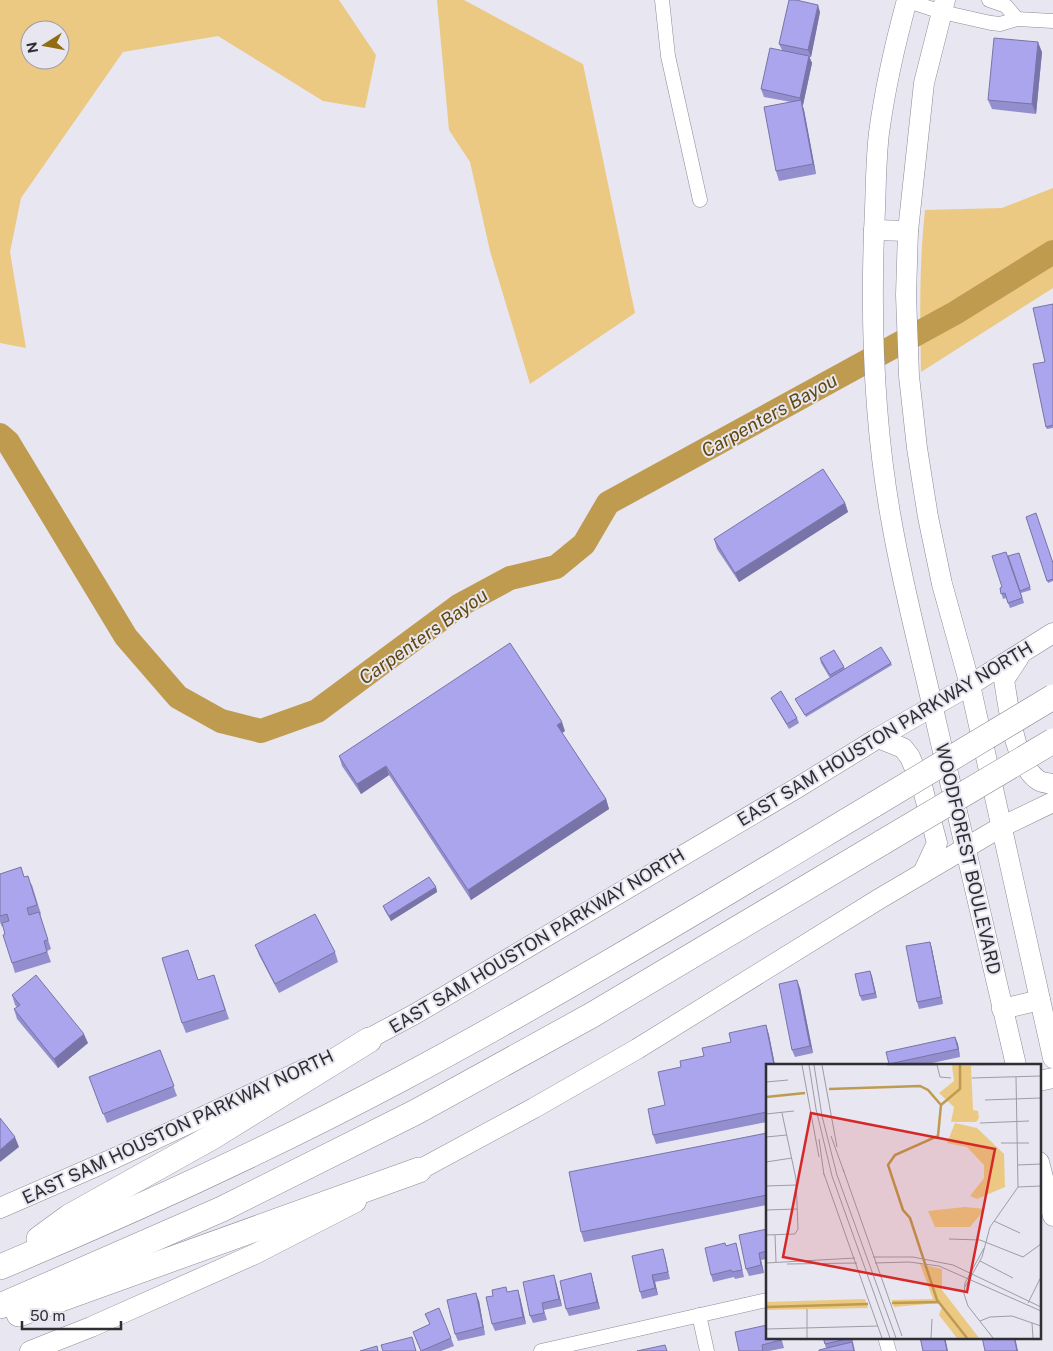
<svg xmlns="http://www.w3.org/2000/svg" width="1053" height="1351" viewBox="0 0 1053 1351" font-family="'Public Sans',sans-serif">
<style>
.green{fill:#ebc983;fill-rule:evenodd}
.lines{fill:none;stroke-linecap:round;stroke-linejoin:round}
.river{stroke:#be9b4f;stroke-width:24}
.minor-casing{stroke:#8d8c96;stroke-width:15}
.secondary-casing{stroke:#8d8c96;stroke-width:21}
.motorway-casing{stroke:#8d8c96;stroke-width:26}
.minor{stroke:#fff;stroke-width:14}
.secondary{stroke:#fff;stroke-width:20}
.motorway{stroke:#fff;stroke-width:25}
.motorway-bridge-casing{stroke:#8d8c96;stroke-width:26;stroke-linecap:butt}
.motorway-bridge{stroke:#fff;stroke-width:25}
.wall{fill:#938ecd}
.shaded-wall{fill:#7874a7}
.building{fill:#aba5ee;stroke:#7874a7}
.labels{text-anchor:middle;stroke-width:4;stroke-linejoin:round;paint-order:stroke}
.street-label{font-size:18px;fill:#2f2f33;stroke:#e7e6f1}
.water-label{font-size:19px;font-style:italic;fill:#61480b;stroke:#e7e6f1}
.inset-river{fill:none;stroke:#be9b4f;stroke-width:2.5}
.inset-road{fill:none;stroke:#9d9da5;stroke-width:1}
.view{fill:#d62828;fill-opacity:0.15;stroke:#d62828;stroke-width:2.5}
.inset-edge{fill:none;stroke:#2f2f33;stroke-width:2.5}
</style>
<rect width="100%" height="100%" fill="#e7e6f1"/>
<g class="green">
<path d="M 0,0 L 339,0 L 376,55 L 365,108 L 323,101 L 218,36 L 123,52 L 21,198 L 10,252 L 26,348 L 0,343 ZM 30,30 L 60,30 L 60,60 L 30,60 Z"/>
<polygon points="437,0 464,0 583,64 635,313 530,384 490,251 470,162 449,130"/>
<path d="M 1053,188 L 1053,288 L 921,372 C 920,318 919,264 925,210 L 1002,208 Z"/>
</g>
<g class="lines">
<polyline class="river" points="0,435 8,442 126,637 178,697 221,721 261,731 317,711 460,605 510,578 556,567 584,544 608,503 955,313 1053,252"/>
<defs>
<g id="minor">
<polyline points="662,0 668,56 700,200"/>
<polyline points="905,0 942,12 991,23 1000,24 1017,19 1053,21"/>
<polyline points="989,0 1006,6 1017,19"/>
<polyline points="699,1315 707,1351"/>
<polyline points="885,1337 889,1351"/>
<polyline points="541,1351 767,1300"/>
</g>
<g id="secondary">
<path d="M 907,0 C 895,44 885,88 879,133 C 876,158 876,184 875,209 C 870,313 873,421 892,524 C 904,592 922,658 937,726 C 963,839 989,952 1016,1065"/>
<polyline points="945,0 924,83 908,231 906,295 909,376 917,448 928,517 942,584 970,685 1053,1058"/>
<polyline points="874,230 908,231"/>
<path d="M 1019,657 L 1004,680 C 1009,708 1014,764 1038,780 C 1042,783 1048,783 1053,784"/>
<polyline points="878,738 903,748 910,757 922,786 937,843 923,873"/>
<polyline points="1002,1009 1040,1000"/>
<polyline points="357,1045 415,1014 797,788 878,738 970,685 1053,633"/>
<polyline points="1039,1081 1053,1078"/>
<polyline points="1039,1162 1053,1216"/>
<polyline points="406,1177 534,1108 637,1049 879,899 1001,827 1053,802"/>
<polyline points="0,1208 115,1158 305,1069"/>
<polyline points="30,1351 91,1327 255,1254 356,1202"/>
</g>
<g id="motorway">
<polyline points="39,1239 69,1217 212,1137 369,1040"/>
<path d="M 0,1267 C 136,1210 271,1148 401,1079 C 562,993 718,898 875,804"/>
<polyline points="0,1306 222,1209 416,1112 592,1015 883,842"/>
<polyline points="19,1314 419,1170"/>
</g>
</defs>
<use href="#minor" class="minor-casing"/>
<use href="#secondary" class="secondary-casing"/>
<use href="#motorway" class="motorway-casing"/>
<use href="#minor" class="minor"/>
<use href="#secondary" class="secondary"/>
<use href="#motorway" class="motorway"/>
<defs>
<g id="motorway-bridge">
<polyline points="875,804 1053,697"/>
<polyline points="883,842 1053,741"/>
</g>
</defs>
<use href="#motorway-bridge" class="motorway-bridge-casing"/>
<use href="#motorway-bridge" class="motorway-bridge"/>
</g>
<g class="wall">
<polygon points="820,12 811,57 809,57 812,63 803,105 802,105 804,110 816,174 779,181 776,171 791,102 764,97 761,89 782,50 779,44"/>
<polygon points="1042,52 1036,114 992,109 988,100"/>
<polygon points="1053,304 1053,428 1047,429 1046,427 1045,362"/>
<polygon points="845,503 848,512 739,582 717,549 714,539"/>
<polygon points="1026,517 1053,563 1053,581 1048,583"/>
<polygon points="1019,553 1031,590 1021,593 1024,603 1010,608 1006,598 1003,599 1000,588 1002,587 1010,561"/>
<polygon points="820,658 844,667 845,669 891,663 892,665 806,717 795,699 830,678 821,663"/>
<polygon points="771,698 797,718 799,723 789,729 773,702"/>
<polygon points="565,731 562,733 606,799 609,809 471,900 389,775 361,794 342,766 339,756"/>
<polygon points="0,874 25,877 32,885 41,914 40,915 51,949 47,951 51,962 15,973 12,963 5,934 3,926 2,927 0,922"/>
<polygon points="436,887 437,892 391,921 385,911 383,906"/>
<polygon points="930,942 932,949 943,1004 919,1009 917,1002"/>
<polygon points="255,945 335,952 338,962 279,993 259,955"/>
<polygon points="192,960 198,980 214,975 229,1019 186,1033 182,1023"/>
<polygon points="870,971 877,998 862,1001 860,996"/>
<polygon points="800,988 813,1053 795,1057 792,1050"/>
<polygon points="12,995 88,1043 58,1068 17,1019 14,1009 17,1007 15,1005"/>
<polygon points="766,1025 769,1035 775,1065 767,1065 767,1122 656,1144 653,1135 681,1067 731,1042"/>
<polygon points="955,1037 958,1044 960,1057 923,1065 889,1065"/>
<polygon points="160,1050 177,1096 107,1123 89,1077"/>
<polygon points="767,1133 767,1205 584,1242 581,1232"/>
<polygon points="767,1229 767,1259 761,1260 764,1273 749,1276 746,1269"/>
<polygon points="736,1243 738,1251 744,1277 735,1279 734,1277 713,1282 711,1275 726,1246"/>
<polygon points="665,1256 670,1279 655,1282 658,1295 642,1299 640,1292"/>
<polygon points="591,1273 600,1309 569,1316 566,1309"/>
<polygon points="556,1282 562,1306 544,1310 547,1320 533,1323 530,1316"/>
<polygon points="508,1292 520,1297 526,1324 495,1331 492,1324"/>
<polygon points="479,1301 485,1335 458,1341 455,1334"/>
<polygon points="425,1314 451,1338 454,1346 441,1351 421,1351 413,1332 430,1324"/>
<polygon points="767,1337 781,1337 784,1348 769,1351 739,1351"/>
<polygon points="823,1337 852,1337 855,1351 819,1351 826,1348"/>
</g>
<g class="shaded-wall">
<polygon points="818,5 820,12 811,57 808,50"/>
<polygon points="1038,42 1042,52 1036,114 1032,104"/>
<polygon points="809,56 812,63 803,105 800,98"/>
<polygon points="801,100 804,110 816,174 813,164"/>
<polygon points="845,503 848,512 739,582 735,573"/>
<polygon points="562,722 565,731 560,734 557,725"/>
<polygon points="386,766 389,775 361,794 357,784"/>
<polygon points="606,799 609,809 471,900 468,890"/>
<polygon points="436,887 437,892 391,921 389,916"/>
<polygon points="930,942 932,949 943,1004 941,997"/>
<polygon points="870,971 872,976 877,998 875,993"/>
<polygon points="797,980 800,988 813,1053 810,1046"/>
<polygon points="766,1025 769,1035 775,1065 774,1065"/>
<polygon points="84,1034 88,1043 58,1068 54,1059"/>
<polygon points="955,1037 958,1044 960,1057"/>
<polygon points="15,1137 19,1147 0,1162 0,1150"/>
<polygon points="759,1253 761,1260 764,1273 761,1265"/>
<polygon points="591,1273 600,1309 597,1302"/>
<polygon points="554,1275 556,1282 562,1306 559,1299"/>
<polygon points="652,1275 655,1282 658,1295 655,1288"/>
<polygon points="518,1290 520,1297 526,1324 523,1317"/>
<polygon points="476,1293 479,1301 485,1335 483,1327"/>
<polygon points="944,1337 945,1337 948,1351 947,1351"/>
<polygon points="1014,1337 1015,1337 1018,1351 1017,1351"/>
</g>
<g class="building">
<polygon points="789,0 796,0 818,5 808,50 779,44"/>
<polygon points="994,38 1038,42 1032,104 988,100"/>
<polygon points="770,48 809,56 800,98 761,89"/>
<polygon points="801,100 813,164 776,171 764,107"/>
<polygon points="1053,304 1053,425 1046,427 1033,364 1045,362 1033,308"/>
<polygon points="823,469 845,503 735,573 714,539"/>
<polygon points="1036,513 1053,563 1053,579 1047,581 1026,517"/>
<polygon points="1006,552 1022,598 1008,603 1005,593 1001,594 1000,588 1002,587 992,556"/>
<polygon points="1019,553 1030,587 1020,591 1008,556"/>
<polygon points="510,643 562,722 557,725 606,799 468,890 386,766 357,784 339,756"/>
<polygon points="881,647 891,663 805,715 795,699"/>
<polygon points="834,650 844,667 830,675 820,658"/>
<polygon points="781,691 797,718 787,724 771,698"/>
<polygon points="21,867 24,877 28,876 37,905 27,908 29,915 39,912 48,940 44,941 47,952 12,963 3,935 5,934 2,923 9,921 7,914 0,916 0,874"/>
<polygon points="429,877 436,887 389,916 383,906"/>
<polygon points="315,914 335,952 275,984 255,945"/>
<polygon points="930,942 941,997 917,1002 906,946"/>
<polygon points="188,950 198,980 214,975 225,1010 182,1023 162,958"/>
<polygon points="870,971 875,993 860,996 855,974"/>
<polygon points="36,975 84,1034 54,1059 14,1009 20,1005 12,995"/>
<polygon points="797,980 810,1046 792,1050 779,984"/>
<polygon points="766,1025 774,1065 767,1065 767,1112 653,1135 648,1109 665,1105 658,1072 681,1067 680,1061 704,1056 702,1048 731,1042 729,1033"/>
<polygon points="955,1037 958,1049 889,1064 886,1052"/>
<polygon points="160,1050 174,1086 103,1114 89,1077"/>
<polygon points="0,1118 15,1137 0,1150"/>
<polygon points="767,1133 767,1195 581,1232 569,1172"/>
<polygon points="767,1229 767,1251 759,1253 761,1265 746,1269 739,1235"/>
<polygon points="725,1243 726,1246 736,1243 742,1270 732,1272 731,1270 711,1275 705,1248"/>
<polygon points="663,1249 668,1272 652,1275 655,1288 640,1292 632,1256"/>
<polygon points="591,1273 597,1302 566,1309 560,1281"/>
<polygon points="554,1275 559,1299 542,1303 544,1313 530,1316 523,1282"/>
<polygon points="506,1287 507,1292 518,1290 523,1317 492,1324 486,1297 493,1296 492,1290"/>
<polygon points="476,1293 483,1327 455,1334 447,1300"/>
<polygon points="439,1308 451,1338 421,1351 413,1332 430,1324 425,1314"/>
<polygon points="767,1325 767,1337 780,1337 781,1340 762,1345 763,1351 739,1351 735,1332"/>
<polygon points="412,1337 416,1351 383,1351 381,1345"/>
<polygon points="823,1337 851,1337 851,1338 825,1344"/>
<polygon points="920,1337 944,1337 947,1351 923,1351"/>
<polygon points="982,1337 1014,1337 1017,1351 985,1351"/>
<polygon points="852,1342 854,1351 819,1351 819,1350"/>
<polygon points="665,1345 667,1351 637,1351"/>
<polygon points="377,1346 378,1351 360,1351"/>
</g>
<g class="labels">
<g class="street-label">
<text transform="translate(885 734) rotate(-31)" y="6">EAST SAM HOUSTON PARKWAY NORTH</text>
<text transform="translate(968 859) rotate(77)" y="6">WOODFOREST BOULEVARD</text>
<text transform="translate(537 941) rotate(-31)" y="6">EAST SAM HOUSTON PARKWAY NORTH</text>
<text transform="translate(178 1127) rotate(-25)" y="6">EAST SAM HOUSTON PARKWAY NORTH</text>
</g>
<g class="water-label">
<text transform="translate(769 415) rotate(-29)" y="7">Carpenters Bayou</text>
<text transform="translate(423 636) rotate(-35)" y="7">Carpenters Bayou</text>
</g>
</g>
<g transform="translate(766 1064)">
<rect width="275" height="275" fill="#e7e6f1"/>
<path d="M 186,1 L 267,1 L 205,2 L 207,46 L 212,47 L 213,54 L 210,58 L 185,58 L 188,43 L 173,29 L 188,17 ZM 189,59 L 211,64 L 238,90 L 239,123 L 211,135 L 204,132 L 218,114 L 218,101 L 201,83 L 181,79 ZM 199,143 L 219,145 L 204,163 L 169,163 L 162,147 ZM 154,200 L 176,205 L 176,226 L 213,274 L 191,274 L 173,251 L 176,243 L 172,239 L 128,243 L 126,236 L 167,235 ZM 99,235 L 102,244 L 0,246 L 0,238 Z" fill="#ebc983"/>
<path class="inset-river" d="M 194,1 L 194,25 L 175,41 L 172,72 L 129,91 L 122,101 L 137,146 L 144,154 L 171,236 L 201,274M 63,25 L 154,22 L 162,26 L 175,41M 0,33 L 39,29M 126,239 L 174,238M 0,243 L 102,240"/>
<path class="inset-road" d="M 36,1 L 53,93M 43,1 L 50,45 L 66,112 L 124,274M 48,1 L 56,52 L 71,111 L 130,274M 56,1 L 71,83M 121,1 L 171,1M 171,1 L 174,13 L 185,14M 206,14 L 275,12M 0,18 L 22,16M 219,36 L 275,34M 0,50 L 28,47M 214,59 L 263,57M 65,72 L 78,108M 0,73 L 21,71M 53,75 L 58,111M 235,79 L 263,79M 0,98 L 26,94M 252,101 L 275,100M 77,105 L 136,272M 58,110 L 116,274M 0,122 L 31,121M 252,123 L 275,122M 0,146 L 31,145M 228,157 L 254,169M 0,171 L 29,170 L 32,165 L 30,115 L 16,49M 9,171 L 10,198M 183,175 L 214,176 L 257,193 L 275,180M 218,184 L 199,219 L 198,230 L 202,242 L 227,274M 107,193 L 147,193 L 187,201 L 275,243M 214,197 L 247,214M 0,199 L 89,194M 109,199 L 143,198 L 173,202 L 275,247M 21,200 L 91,199M 199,223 L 216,193 L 224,163 L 252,123 L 250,13M 262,239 L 275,213M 41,245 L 41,274M 214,257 L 224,253 L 246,252 L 275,262M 266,259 L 267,274M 0,265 L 112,262M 165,274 L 166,255"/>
<path class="view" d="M 45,49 L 229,85 L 201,228 L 17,193 Z"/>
<rect width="275" height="275" class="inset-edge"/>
</g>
<g transform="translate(45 45) rotate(259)"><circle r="24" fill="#e7e6f1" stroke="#9d9da5"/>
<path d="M0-4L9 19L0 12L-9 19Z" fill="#906d12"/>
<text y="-8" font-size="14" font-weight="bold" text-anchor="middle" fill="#2f2f33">N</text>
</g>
<path d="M22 1321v8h99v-8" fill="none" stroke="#2f2f33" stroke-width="2.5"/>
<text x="30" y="1321" font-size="15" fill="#2f2f33" stroke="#e7e6f1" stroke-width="4" paint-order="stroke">50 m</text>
</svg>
